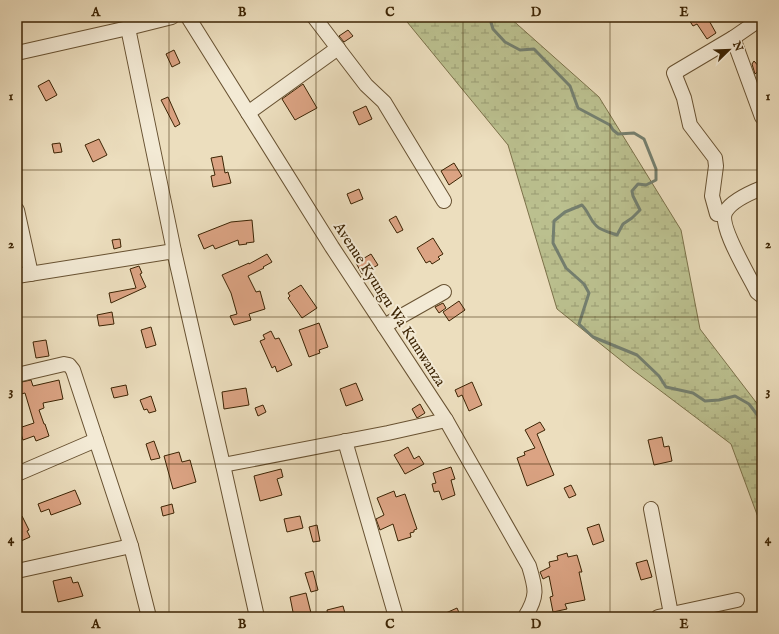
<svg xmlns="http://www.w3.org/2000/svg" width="779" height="634" viewBox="0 0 779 634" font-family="'IM FELL English',serif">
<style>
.wetland{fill:url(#wetland-marsh);stroke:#7c724a}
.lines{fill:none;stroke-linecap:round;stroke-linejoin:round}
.stream{stroke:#747f6f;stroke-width:3}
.building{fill:#dba383;stroke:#3c2404}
.minor-casing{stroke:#685232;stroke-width:16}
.minor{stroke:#f3ead5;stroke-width:14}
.grid{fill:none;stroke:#3c2404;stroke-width:1;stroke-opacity:0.55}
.labels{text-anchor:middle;stroke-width:4;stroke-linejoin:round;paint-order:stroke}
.street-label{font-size:15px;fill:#3c2404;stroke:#f3ead5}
.neatline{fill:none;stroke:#3c2404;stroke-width:1.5}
.grid-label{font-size:13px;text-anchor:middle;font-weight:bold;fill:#3c2404}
</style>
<defs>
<pattern id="wetland-marsh" width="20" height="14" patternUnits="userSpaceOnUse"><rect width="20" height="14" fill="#bbc08f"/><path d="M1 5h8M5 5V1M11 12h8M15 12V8" fill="none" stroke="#999c73"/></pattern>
</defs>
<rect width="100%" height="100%" fill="#ecdebe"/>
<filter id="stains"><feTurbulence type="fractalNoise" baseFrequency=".005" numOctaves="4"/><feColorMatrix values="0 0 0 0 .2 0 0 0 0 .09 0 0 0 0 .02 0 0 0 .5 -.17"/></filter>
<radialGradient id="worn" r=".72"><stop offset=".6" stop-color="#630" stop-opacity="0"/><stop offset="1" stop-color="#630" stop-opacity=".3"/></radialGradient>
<polygon class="wetland" points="403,17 509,17 599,97 681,230 700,329 762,410 762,528 731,444 633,370 557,309 508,145"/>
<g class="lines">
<path class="stream" d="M 488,17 L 490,19 L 493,29 L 505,42 L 520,50 L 534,49 L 570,86 L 578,108 L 610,125 L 613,130 L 618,134 L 634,133 L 644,139 L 656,169 L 656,180 L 646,185 L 638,184 L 632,191 L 633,196 L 640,210 L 632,218 L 623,224 L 617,235 C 612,233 604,231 599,228 C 591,223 589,212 582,205 L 565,212 L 554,221 L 553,243 L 566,268 L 584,284 L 589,293 L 579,324 L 593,337 L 637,355 L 659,376 L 666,387 L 693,393 L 705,401 L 719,400 L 735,396 L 749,404 L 762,421"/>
</g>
<g class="building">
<polygon points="687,17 707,17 716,33 707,39 697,24 693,26"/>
<polygon points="348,30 353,36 344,42 339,36"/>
<polygon points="174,50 180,63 172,67 166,54"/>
<polygon points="754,61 761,69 755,74 752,64"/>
<polygon points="49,80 57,95 46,101 38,86"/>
<polygon points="303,84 317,108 295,120 282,99"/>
<polygon points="168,97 180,124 175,127 161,100"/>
<polygon points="366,106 372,119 359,125 353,112"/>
<polygon points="99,139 107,155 93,162 85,145"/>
<polygon points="60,143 62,152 54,153 52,144"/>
<polygon points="222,156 225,173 228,172 231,183 213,187 211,176 215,175 211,158"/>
<polygon points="454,163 462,176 449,185 441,171"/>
<polygon points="359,189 363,199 351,204 347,194"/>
<polygon points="396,216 403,230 397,233 389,220"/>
<polygon points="252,220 254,242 246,243 247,244 239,245 238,240 215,249 213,245 204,249 198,235 231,222"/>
<polygon points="433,238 443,254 438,257 440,259 432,264 430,261 426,263 417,248"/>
<polygon points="120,239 121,247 114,249 112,240"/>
<polygon points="267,254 272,262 263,267 264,268 248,276 256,292 260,291 265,309 249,314 251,320 234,325 230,316 237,314 231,293 222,275 249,263 249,264"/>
<polygon points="371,254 378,265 362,274 356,263"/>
<polygon points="139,266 142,273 140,274 146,287 111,303 109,293 136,288 130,269"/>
<polygon points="301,285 317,308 302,318 288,298 290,296 288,293"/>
<polygon points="459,301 465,310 449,321 443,312"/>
<polygon points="443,303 446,308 439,313 435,307"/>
<polygon points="112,312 114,324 99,326 97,315"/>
<polygon points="319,323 328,347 319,350 320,353 309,357 299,330"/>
<polygon points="151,327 156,345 146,348 141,330"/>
<polygon points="271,331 275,339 279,338 292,365 277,372 275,366 272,368 260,341 265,339 263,335"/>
<polygon points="46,340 49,356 36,358 33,342"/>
<polygon points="31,380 33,386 59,380 63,399 43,403 44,408 39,410 44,424 45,424 49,436 36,441 34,436 23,440 19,428 34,423 25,393 17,395 17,383"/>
<polygon points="472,382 482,405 469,411 462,395 458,397 455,390"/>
<polygon points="356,383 363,400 346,406 340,389"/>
<polygon points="126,385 128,395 114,398 111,388"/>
<polygon points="246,388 249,405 224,409 222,392"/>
<polygon points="151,396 156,411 149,413 147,409 144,410 140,400"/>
<polygon points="420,404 425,413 417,418 412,409"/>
<polygon points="263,405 266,412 258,416 255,408"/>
<polygon points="540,422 545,430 537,434 554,475 527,486 517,458 525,455 524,452 535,448 525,430"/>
<polygon points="662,437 664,447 669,446 672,461 654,465 648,440"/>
<polygon points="154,441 160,458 151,460 146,444"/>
<polygon points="408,447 414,459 419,456 424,464 405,474 394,455"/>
<polygon points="179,452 182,462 190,460 196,482 173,489 164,456"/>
<polygon points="451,467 455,479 451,480 455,495 442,500 439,491 434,492 432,484 436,483 433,473"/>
<polygon points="281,469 283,477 277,479 282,495 260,501 254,476"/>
<polygon points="571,485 576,495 569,498 564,488"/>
<polygon points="75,490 81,504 51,515 49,509 41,512 38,504"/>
<polygon points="394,491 396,497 405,494 417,529 414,530 414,532 410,533 411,537 398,541 393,524 380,530 376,519 384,515 377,498"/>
<polygon points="172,504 174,513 163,516 161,507"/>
<polygon points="22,516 29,530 27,531 30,537 21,541 17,531 17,518"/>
<polygon points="300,516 303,528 287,532 284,519"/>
<polygon points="599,524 604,541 593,545 587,528"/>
<polygon points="317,525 320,541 313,542 309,527"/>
<polygon points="567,553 568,557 577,555 582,572 579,572 585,600 565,604 567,609 553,612 550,597 553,596 549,576 543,579 540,572 550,567 549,562 558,560 557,556"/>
<polygon points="647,560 652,577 641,580 636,563"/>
<polygon points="313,571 318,590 311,592 305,573"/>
<polygon points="71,577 73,583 78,582 83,596 58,602 53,581"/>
<polygon points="306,593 312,617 294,617 290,597"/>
<polygon points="343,606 346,617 328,617 327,610"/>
<polygon points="457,608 461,617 437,617"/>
</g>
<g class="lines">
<defs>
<g id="minor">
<path d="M 188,17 L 332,247 L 446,420 L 529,566 C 536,589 538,596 525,617"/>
<polyline points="314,17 366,85 384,102 444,201"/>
<polyline points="128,28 174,251"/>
<polyline points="733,38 762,117"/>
<polyline points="17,53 128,28 172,17"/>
<polyline points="248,113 338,48"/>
<path d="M 762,188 C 752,192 732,201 726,211 C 717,224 750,277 757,292 L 762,296"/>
<polyline points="17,210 31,274"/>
<polyline points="717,214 712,196 716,166 715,158 690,125 684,98 674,73 733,38 762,18"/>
<polyline points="17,276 174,251 223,465 388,433 446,420"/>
<polyline points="384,326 444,292"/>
<polyline points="17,375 64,364 69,365 73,370 131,546"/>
<polyline points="345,441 396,617"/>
<polyline points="223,465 257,617"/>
<polyline points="17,474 96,440"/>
<polyline points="651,509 671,614"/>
<polyline points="17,571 131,546 149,617"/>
<polyline points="658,617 737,600"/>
</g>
</defs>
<use href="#minor" class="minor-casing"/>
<use href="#minor" class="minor"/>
</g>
<path class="grid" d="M 169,17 L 169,617M 316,17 L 316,617M 463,17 L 463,617M 610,17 L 610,617M 17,170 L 762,170M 17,317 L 762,317M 17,464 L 762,464"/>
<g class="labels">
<g class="street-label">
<text transform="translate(390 304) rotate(57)" y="5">Avenue Kyungu Wa Kumwanza</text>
</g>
</g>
<rect width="779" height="634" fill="none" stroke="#ecdebe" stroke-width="44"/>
<g transform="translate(729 50) rotate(67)" stroke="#f3ead5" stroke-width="3" paint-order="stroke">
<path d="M0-3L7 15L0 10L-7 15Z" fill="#3c2404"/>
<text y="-6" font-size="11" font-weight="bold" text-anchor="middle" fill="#3c2404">N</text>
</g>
<rect x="22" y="22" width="735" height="590" class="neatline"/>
<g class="grid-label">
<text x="96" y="16">A</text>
<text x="242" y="16">B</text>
<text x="390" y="16">C</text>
<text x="536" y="16">D</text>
<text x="684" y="16">E</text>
<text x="11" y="100">1</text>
<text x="768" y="100">1</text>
<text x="11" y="248">2</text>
<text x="768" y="248">2</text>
<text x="11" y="395">3</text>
<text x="768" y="395">3</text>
<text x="11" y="543">4</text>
<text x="768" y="543">4</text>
<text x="96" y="628">A</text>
<text x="242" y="628">B</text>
<text x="390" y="628">C</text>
<text x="536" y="628">D</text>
<text x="684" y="628">E</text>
</g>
<rect width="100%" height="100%" filter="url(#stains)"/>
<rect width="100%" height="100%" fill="url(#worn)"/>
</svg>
